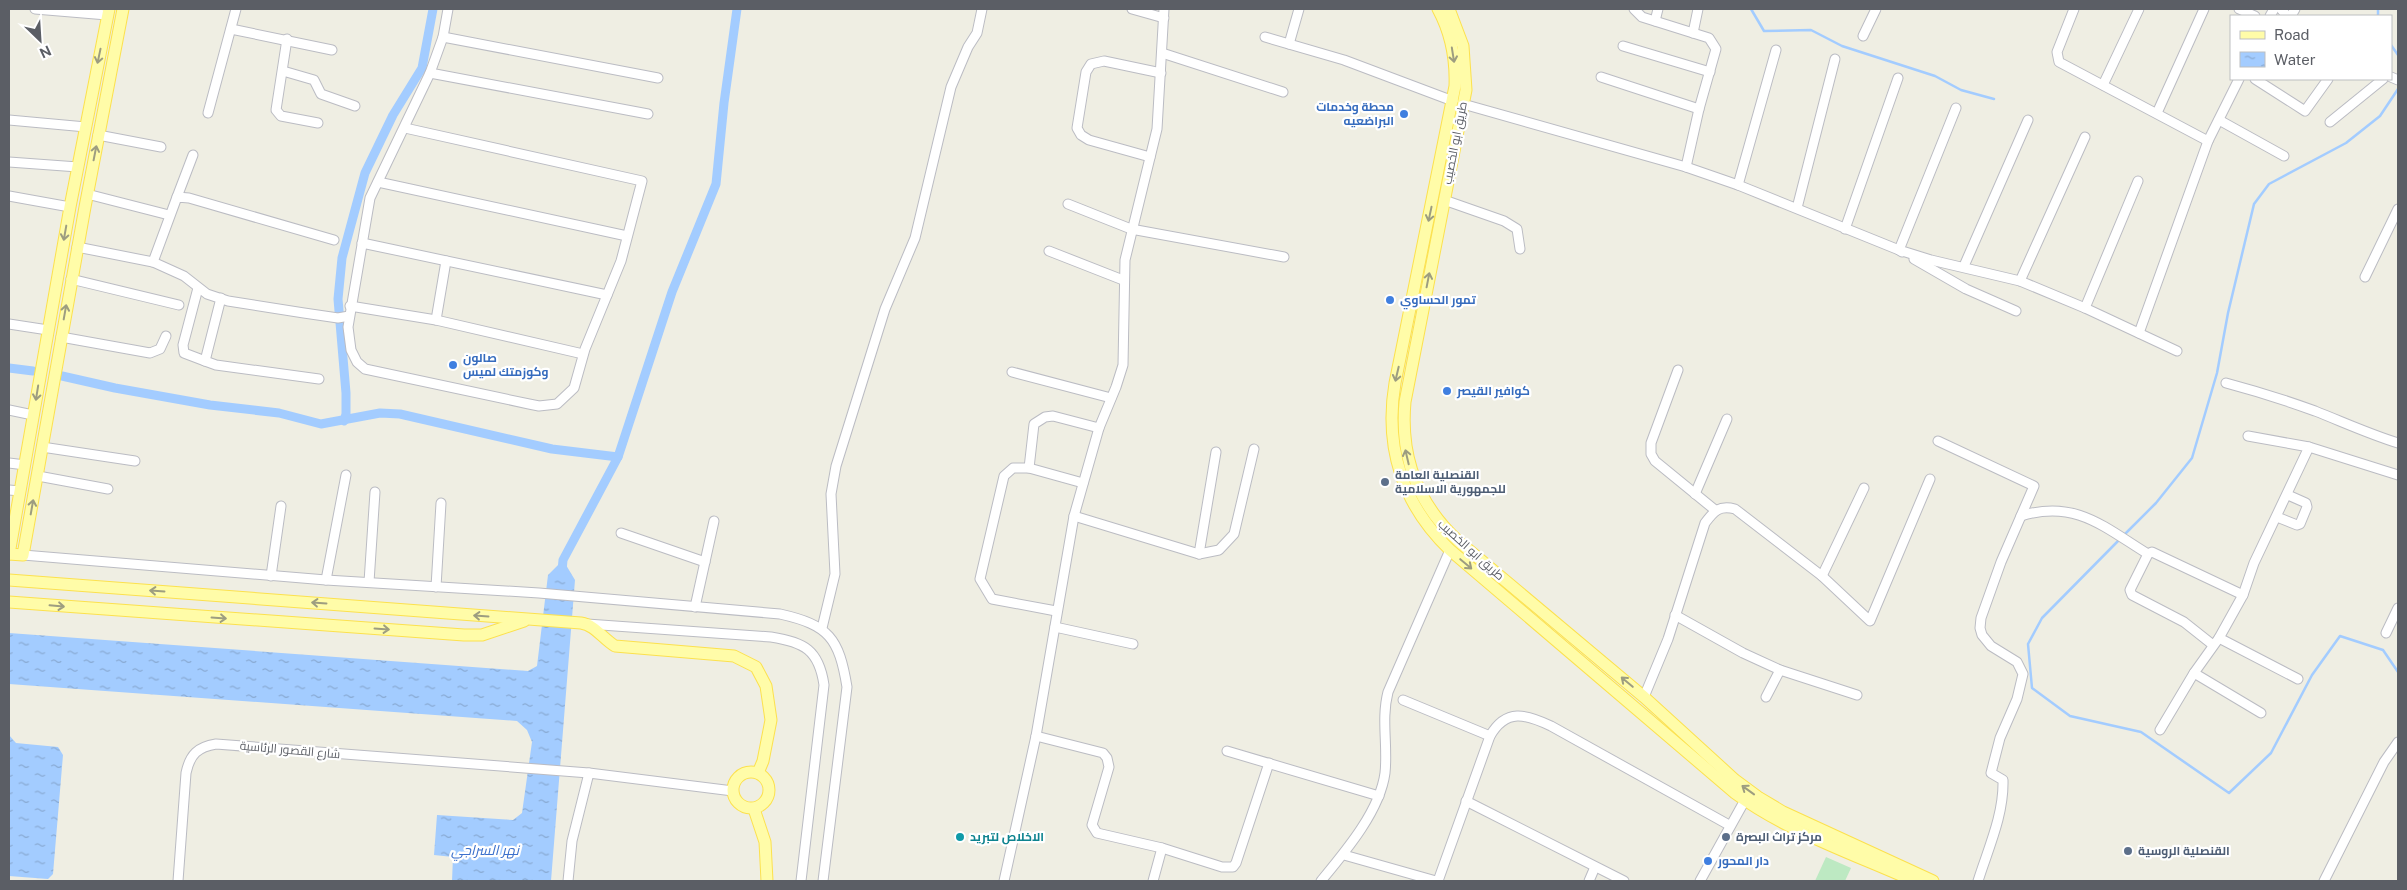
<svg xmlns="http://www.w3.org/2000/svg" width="2407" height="890" viewBox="0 0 2407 890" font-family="'Public Sans',Cairo,sans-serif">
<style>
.grass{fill:#bde9c2}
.water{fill:url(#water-ripples)}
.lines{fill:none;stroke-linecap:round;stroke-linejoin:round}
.stream{stroke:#a3ccff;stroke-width:2.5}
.canal{stroke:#a3ccff;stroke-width:9}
.minor-casing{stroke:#bbbcc3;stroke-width:11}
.major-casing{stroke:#fce14e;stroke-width:13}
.minor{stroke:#fff;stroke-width:9}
.major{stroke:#fffca8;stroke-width:11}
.oneway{stroke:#9d9d80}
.shop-dot{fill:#3f7fe0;stroke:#fff;stroke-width:2}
.service-dot{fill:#5c6f8a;stroke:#fff;stroke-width:2}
.culture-dot{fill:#0f9aa8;stroke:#fff;stroke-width:2}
.labels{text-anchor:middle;stroke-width:4.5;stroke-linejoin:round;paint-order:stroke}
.shop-label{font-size:12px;font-weight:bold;fill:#366cbe;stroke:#fff;text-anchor:start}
.street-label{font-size:12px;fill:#5b5e65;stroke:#fff}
.service-label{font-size:12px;font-weight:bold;fill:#4e5e75;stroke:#fff;text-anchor:start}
.culture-label{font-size:12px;font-weight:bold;fill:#0d838f;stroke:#fff;text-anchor:start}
.water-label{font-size:14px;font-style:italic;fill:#3b70cc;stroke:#fff}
</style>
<defs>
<pattern id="water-ripples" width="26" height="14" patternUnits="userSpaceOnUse" patternTransform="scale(1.25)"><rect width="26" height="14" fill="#a3ccff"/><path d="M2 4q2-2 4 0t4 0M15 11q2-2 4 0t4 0" fill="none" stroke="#88a9d2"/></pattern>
</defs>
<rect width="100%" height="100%" fill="#efeee3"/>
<polygon class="grass" points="1826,857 1851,868 1845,881 1815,881"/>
<g class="water">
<polygon points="563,560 575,580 551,881 452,881 453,857 434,855 437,815 513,820 522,813 532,742 527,730 517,721 9,684 9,633 528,671 537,666 548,575"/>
<polygon points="9,735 16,743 58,747 63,755 53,874 48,879 9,876"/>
</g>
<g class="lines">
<g class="stream">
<polyline points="1751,9 1764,31 1811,30 1842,46 1935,76 1961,90 1994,99"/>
<polyline points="2378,9 2378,16"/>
<polyline points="2391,45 2398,55"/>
<polyline points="2123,536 2156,503 2192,458 2217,373 2228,313 2254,204 2269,184 2346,143 2380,116 2398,89"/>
<polyline points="2119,540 2042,618 2028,644 2032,688 2070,716 2141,732 2229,793 2271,753 2312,675 2340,636 2383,650 2398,672"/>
</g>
<g class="canal">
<polyline points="9,368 33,371"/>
<polyline points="62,376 115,388 210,405 279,413 321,424 380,413 400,414 552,449 618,457"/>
<polyline points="344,421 346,414 346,393 338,299 342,258 365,173 393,115 422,68 433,9"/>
<polyline points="562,571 563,560 618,457 672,292 716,184 724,103 737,9"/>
</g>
<defs>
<g id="minor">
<polyline points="35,9 107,15"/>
<polyline points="1132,9 1164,18"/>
<polyline points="1634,9 1642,17 1709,38 1716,49 1699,109 1686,167"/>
<polyline points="2074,9 2057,52 2059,62 2208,141"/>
<polyline points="2239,9 2255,16"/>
<polyline points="2281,9 2287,16"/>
<polyline points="2270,16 2274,9"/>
<polyline points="2291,16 2295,9"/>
<polyline points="1655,21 1658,9"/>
<polyline points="231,29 332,50"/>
<polyline points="1693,33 1698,9"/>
<polyline points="1863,36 1876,9"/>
<polyline points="443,37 658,78"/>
<polyline points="1265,37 1344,60 1453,101"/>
<polyline points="287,39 276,110 281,116 318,123"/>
<polyline points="1289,44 1299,9"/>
<polyline points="1623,46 1710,72"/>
<polyline points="1162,53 1283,92"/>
<polyline points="283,71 314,80 321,94 355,106"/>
<polyline points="430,73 648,114"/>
<polyline points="1601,77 1699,109"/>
<polyline points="2391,77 2398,80"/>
<polyline points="2255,79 2305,111 2328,79"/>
<polyline points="2103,85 2139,9"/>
<polyline points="1463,104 1686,167 1738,185 1899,250 1931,260 2020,281 2085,308 2177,351"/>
<polyline points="208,113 236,9"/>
<polyline points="2157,113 2204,9"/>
<polyline points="9,120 86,127"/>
<polyline points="2219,120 2284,156"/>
<polyline points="2330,122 2383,79"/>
<polyline points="405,128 642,181 621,261 585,349 574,388 557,404 539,406 529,404 365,369 357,362 351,350 348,327 370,198 430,73 443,37 448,9"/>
<polyline points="98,135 161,147"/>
<polyline points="1150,157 1089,140 1081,135 1077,128 1086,72 1091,64 1104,61 1161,73"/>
<polyline points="9,162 78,167"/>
<polyline points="378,182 627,236"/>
<polyline points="1738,185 1776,50"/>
<polyline points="87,194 169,215"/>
<polyline points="9,196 70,207"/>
<polyline points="177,197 193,155"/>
<polyline points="1444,200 1504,221 1517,229 1520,249"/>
<polyline points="1068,204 1131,229 1284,257"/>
<polyline points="1797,208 1835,59"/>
<polyline points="1845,229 1898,78"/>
<polyline points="362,243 607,295"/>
<polyline points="77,247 153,262 184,276 207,294 228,301 304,313 338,318 349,316"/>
<polyline points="1049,251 1123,280"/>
<polyline points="1902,252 1899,250 1956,108"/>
<polyline points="1914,259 1966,289 2016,311"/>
<polyline points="153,262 177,197 189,198 334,240"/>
<polyline points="1964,266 2028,120"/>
<polyline points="2365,277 2398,209"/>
<polyline points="71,279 179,305"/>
<polyline points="2020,281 2085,137"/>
<polyline points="198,288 183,345 184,353 205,361"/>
<polyline points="221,298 205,361 216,365 319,379"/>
<polyline points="350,306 436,320 583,354"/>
<polyline points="2085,308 2138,181"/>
<polyline points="436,320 446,261"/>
<polyline points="9,324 48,330"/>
<polyline points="2139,333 2208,141 2239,79"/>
<polyline points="61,337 150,353 160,349 166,336"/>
<polyline points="1678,370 1651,443 1651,454 1655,461 1715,510"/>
<polyline points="1012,372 1111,398"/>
<path d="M 2226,383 C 2256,391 2285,400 2315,411 C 2343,422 2369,434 2398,443"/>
<polyline points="9,410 33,415"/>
<polyline points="2248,436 2309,447 2398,475"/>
<path d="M 1938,441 L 2034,486 L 2001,562 L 1981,618 L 1980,628 L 1982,635 L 1991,646 L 2017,662 L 2023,674 L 2017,699 L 2000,738 L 1991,773 L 2003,780 C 2004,815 1988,849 1978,881"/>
<polyline points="42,447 135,461"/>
<polyline points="9,463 25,465"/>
<polyline points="1029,468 1034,424 1045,417 1053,416 1099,428"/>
<polyline points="38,476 108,489"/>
<polyline points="9,490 20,491"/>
<polyline points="1695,494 1727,419"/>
<polyline points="1074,516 1199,554 1219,550 1234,534 1254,449"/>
<path d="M 2021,516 C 2075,499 2104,527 2148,554"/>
<polyline points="2277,517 2297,525 2300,524 2307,507 2306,503 2288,495"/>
<polyline points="621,533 705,562"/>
<polyline points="1199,554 1216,452"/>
<path d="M 23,555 L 326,580 L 539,593 L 780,614 C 829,625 839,638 847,687 L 823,881"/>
<polyline points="271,576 281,506"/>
<polyline points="1822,576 1864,488"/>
<polyline points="326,580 346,475"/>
<polyline points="369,582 375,492"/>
<polyline points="436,587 441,503"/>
<polyline points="695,607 714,521"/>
<polyline points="1056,611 992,599 980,579 1004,476 1013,468 1029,468 1083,483"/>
<polyline points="1675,615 1743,653 1780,670 1857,695"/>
<path d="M 587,624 L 771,637 C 804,642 819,650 824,685 L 801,881"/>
<polyline points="1055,627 1133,644"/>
<polyline points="822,628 835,574 831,494 836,466 885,309 915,238 951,87 968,47 977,33 982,9"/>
<polyline points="2386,633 2398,608"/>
<polyline points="2219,638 2298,679"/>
<polyline points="2213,645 2184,622 2132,595 2130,590 2148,554 2152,552 2243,595"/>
<polyline points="2194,673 2261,713"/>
<path d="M 1644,697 L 1668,639 L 1705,523 C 1714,511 1719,505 1735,509 L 1822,576 L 1870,621 L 1930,479"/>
<polyline points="1766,697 1780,670"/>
<polyline points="1403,700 1490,736"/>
<polyline points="2160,730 2194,673 2219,638 2243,595 2254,563 2309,447"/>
<polyline points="1036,736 1103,753 1107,758 1109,767 1092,825 1097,833 1162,848 1222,867 1233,867 1236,863 1269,763"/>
<polyline points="1227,751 1379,796"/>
<polyline points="1466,801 1624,881"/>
<polyline points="1344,855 1436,881"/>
<path d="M 178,881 L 186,773 C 190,754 198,747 216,744 L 589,773"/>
<polyline points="568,881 572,841 589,773 733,791"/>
<polyline points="1004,881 1036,736 1074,516 1099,428 1116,387 1123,365 1125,260 1157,129 1164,9"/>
<polyline points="1153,881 1162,848"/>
<path d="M 1321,881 C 1345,852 1380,811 1385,773 C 1388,746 1381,719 1388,692 L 1450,550"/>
<path d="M 1438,881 L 1490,736 C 1506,708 1526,714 1551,726 L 1729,825"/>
<polyline points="1589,881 1595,867"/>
<polyline points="1700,881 1745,800"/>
<polyline points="2324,881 2384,762 2398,742"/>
</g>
<g id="major">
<path d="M 1438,9 C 1451,33 1456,58 1455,86 L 1395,383 C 1384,448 1403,505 1450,550 L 1735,793 C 1788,832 1854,854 1914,881"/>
<path d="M 1449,9 L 1463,46 L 1466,90 L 1405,402 C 1400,457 1418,504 1458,541 L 1644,697 L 1735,780 L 1758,797 L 1783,812 L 1933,881"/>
<polyline points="9,554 23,555 85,207 123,9"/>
<polyline points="9,554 70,207 109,9"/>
<path d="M 9,580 L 581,623 C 595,625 603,639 615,646 L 734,656 L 756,667 L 766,686 L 771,720 L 763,761 L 758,773"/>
<polyline points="9,602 464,635 482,635 524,621"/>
<circle cx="751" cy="790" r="18"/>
<polyline points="754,809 765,842 767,881"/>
</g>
</defs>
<use href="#minor" class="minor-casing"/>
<use href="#major" class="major-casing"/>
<use href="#minor" class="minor"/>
<use href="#major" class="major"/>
</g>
<defs><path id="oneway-shaft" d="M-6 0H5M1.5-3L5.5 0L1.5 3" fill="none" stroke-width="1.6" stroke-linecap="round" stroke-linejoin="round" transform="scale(1.25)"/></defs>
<g class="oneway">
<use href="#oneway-shaft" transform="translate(1453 55) rotate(81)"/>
<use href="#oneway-shaft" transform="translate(99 56) rotate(102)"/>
<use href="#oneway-shaft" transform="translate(95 153) rotate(-79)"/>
<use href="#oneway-shaft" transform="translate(1430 214) rotate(102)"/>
<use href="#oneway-shaft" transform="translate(65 233) rotate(100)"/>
<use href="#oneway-shaft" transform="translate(1428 280) rotate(-79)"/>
<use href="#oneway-shaft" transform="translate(65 312) rotate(-80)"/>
<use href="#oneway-shaft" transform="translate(1397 374) rotate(103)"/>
<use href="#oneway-shaft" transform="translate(37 393) rotate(99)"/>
<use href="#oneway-shaft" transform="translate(1407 457) rotate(-103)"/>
<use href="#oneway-shaft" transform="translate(32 507) rotate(-80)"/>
<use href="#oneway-shaft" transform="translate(1466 564) rotate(40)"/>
<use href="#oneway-shaft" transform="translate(157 591) rotate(-176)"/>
<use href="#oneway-shaft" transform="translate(319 603) rotate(-176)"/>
<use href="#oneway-shaft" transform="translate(57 606) rotate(5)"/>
<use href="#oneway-shaft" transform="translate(481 616) rotate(-176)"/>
<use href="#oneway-shaft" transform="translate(219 618) rotate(4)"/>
<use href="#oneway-shaft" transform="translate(382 629) rotate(4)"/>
<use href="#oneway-shaft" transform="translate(1627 682) rotate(-140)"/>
<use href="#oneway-shaft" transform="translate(1748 790) rotate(-144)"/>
</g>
<g class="shop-dot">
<circle cx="1404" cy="114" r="5"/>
<circle cx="1390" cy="300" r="5"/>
<circle cx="453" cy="365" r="5"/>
<circle cx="1447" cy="391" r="5"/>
<circle cx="1708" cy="861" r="5"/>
</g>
<g class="service-dot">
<circle cx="1385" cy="482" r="5"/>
<circle cx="1726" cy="837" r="5"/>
<circle cx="2128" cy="851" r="5"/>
</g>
<circle class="culture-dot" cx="960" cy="837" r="5"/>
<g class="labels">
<g class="shop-label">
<text x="1394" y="111" text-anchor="end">محطة وخدمات<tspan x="1394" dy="14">البراضعيه</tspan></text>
<text x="1400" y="304">تمور الحساوي</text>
<text x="463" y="362">صالون<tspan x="463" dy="14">وكوزمتك لميس</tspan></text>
<text x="1457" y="395">كوافير القيصر</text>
<text x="1718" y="865">دار المحور</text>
</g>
<g class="street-label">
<text transform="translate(1455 143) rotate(-79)" y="4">طريق ابو الخصيب</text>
<text transform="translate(1471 550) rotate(42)" y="4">طريق ابو الخصيب</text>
<text transform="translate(290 750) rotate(5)" y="4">شارع القصور الرئاسية</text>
</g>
<g class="service-label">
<text x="1395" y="479">القنصلية العامة<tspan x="1395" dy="14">للجمهورية الاسلامية</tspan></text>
<text x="1736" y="841">مركز تراث البصرة</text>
<text x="2138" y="855">القنصلية الروسية</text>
</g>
<g class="culture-label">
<text x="970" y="841">الاخلاص لتبريد</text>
</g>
<g class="water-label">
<text x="485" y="855">نهر السراجي</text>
</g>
</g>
<rect width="2407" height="890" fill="none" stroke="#5b5e65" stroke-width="20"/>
<rect x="2230" y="15" width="162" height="65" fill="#ffffff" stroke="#bdbfc1"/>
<rect x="2240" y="31" width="25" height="8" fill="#fffca8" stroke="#bdbfc1"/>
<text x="2274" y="40" font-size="15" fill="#5b5e65">Road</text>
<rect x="2240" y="52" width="25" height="15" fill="url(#water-ripples)" stroke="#bdbfc1"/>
<text x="2274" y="65" font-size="15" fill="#5b5e65">Water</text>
<g transform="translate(40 40) rotate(155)" stroke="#ffffff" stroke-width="4" paint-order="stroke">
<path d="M0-4L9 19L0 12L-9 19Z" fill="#5b5e65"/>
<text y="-8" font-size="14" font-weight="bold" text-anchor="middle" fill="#5b5e65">N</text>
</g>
</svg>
